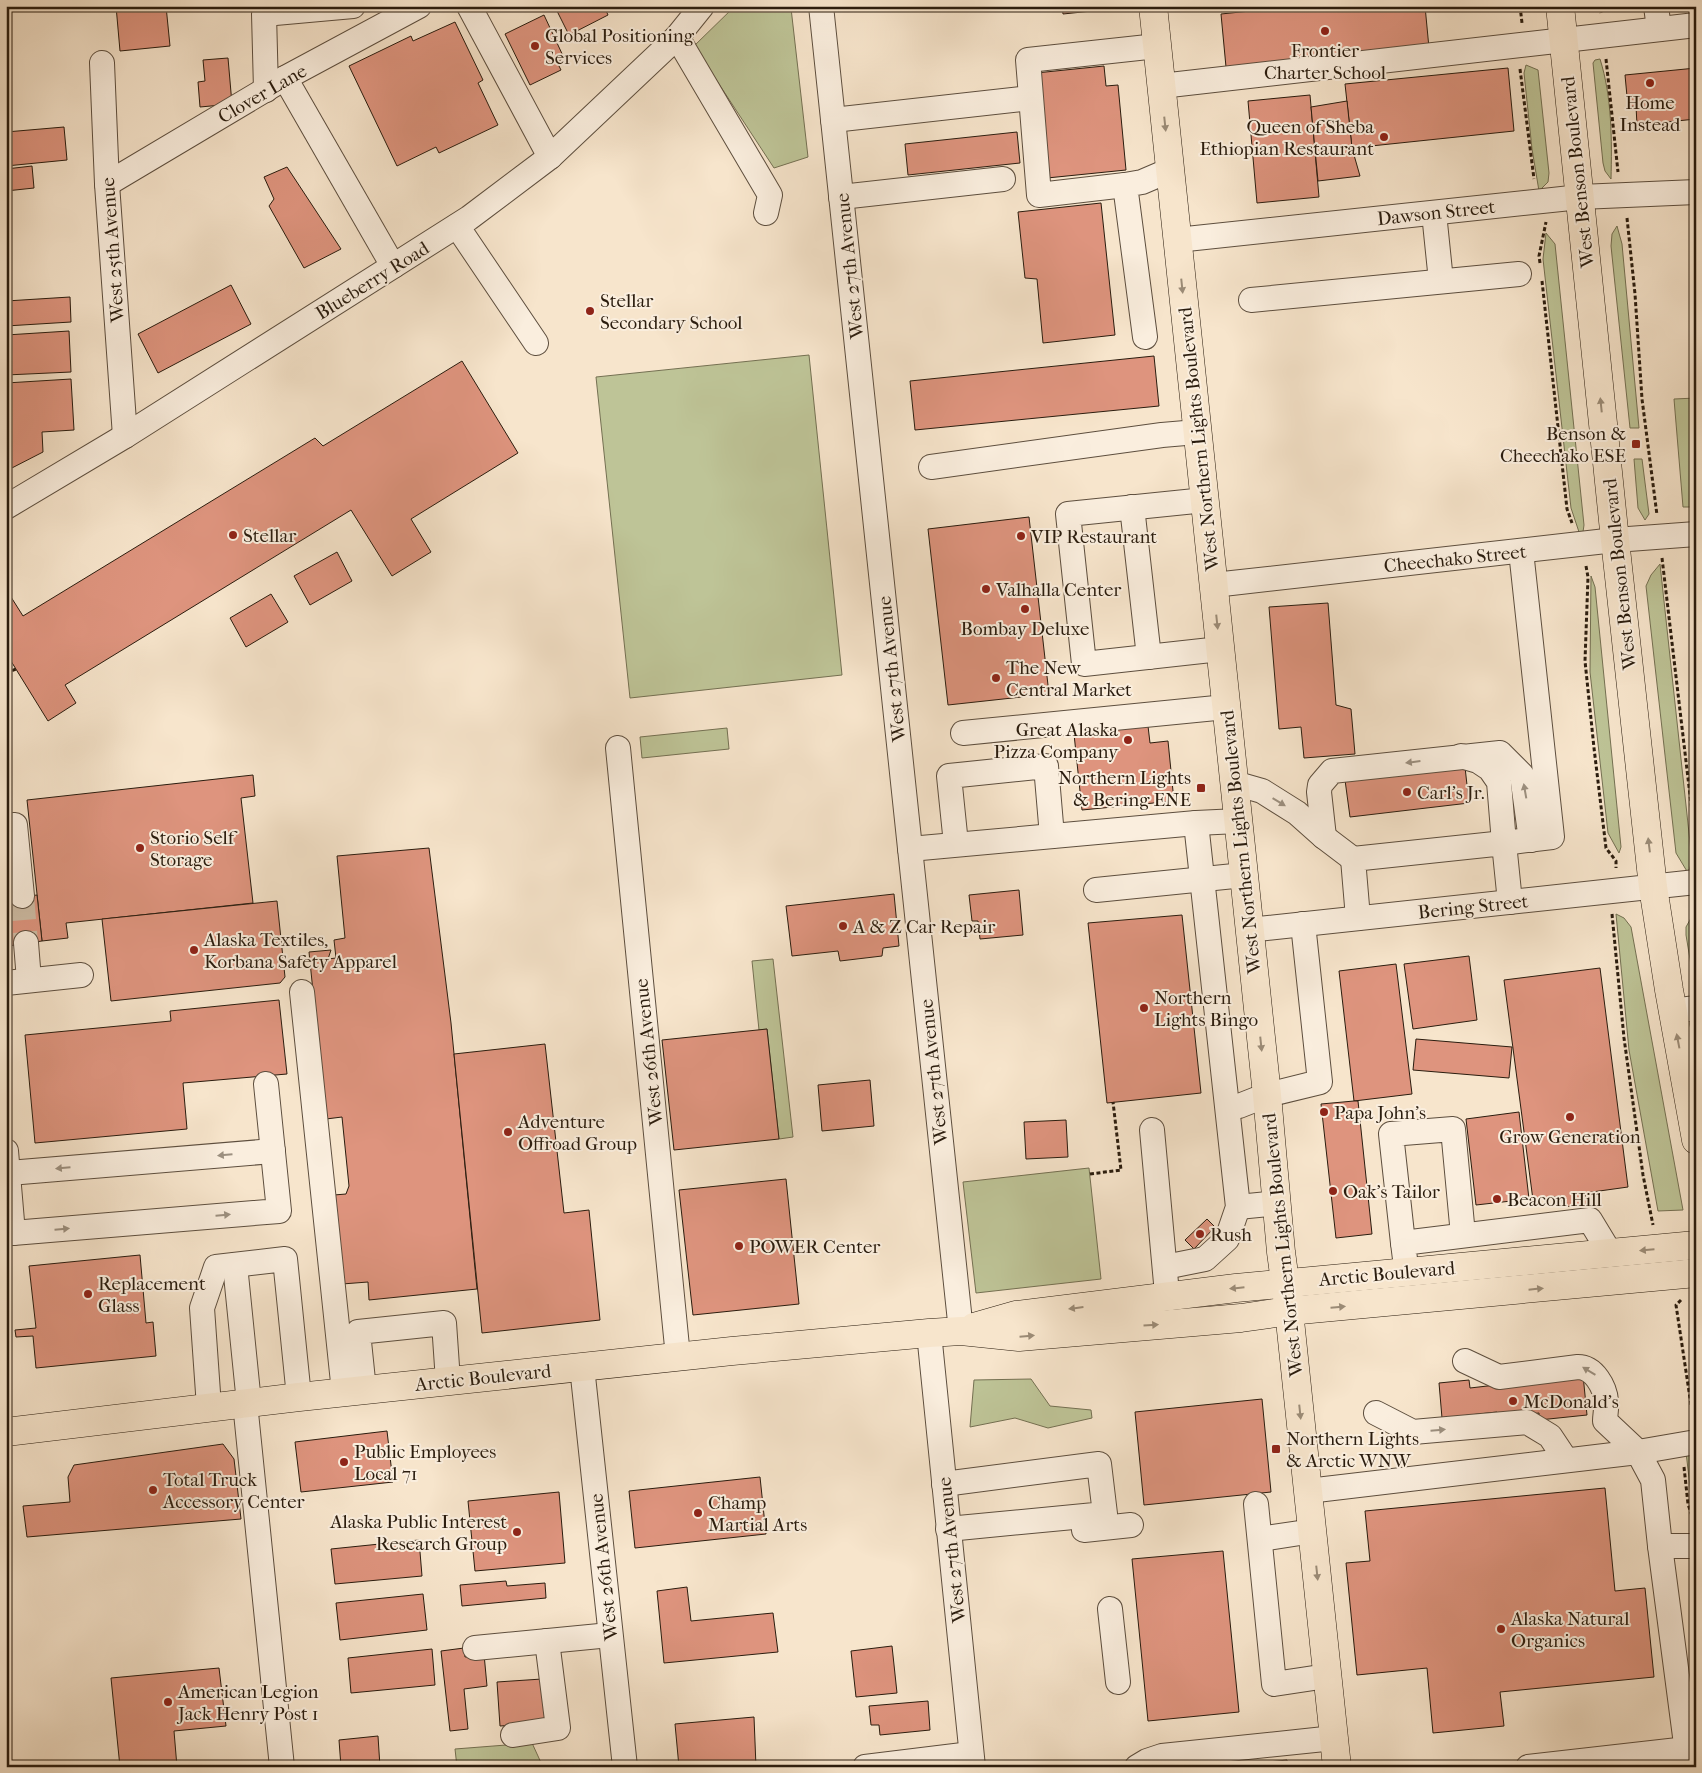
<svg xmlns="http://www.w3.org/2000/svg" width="1702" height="1773" viewBox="0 0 1702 1773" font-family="'IM FELL French Canon',serif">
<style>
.green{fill:#bec497;stroke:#747052}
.building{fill:#de947e;stroke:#2a1c0e}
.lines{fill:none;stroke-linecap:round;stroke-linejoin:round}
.minor-tunnel{stroke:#cebda6;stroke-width:24;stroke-dasharray:24 12;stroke-linecap:butt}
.minor-casing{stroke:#5d4e3e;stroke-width:26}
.major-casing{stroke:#2a1c0e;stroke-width:29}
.path{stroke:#2a1c0e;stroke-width:3;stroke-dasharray:4 2.5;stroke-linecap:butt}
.minor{stroke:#faeede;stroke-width:24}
.major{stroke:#f7e5cc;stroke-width:28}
.oneway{fill:#9b8b76}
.oneway2{fill:#9c9080}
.poi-dot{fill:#8f2418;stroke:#faeede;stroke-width:2}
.labels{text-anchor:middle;stroke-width:4;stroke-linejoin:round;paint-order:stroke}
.poi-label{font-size:19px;fill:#2a1c0e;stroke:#faeede;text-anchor:start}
.street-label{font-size:19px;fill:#2a1c0e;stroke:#faeede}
</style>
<rect width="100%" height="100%" fill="#f7e5cc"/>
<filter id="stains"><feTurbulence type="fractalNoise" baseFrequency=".004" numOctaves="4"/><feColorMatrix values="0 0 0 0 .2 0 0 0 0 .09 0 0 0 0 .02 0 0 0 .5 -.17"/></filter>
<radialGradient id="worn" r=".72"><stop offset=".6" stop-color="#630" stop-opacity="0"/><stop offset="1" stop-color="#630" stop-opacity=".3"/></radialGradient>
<g class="green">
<polygon points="735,6 790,6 791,8 808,157 774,168 694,46"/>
<path d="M 1600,59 C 1612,97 1612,140 1611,179 L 1605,171 L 1603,163 L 1593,63 L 1595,60 Z"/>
<polygon points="1526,65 1538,70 1549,173 1548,182 1539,191 1532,149 1524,73"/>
<polygon points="1617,226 1622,244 1639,428 1630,428 1611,246 1612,234"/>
<polygon points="1546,233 1555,244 1584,525 1583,532 1580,535 1571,508 1543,259"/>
<polygon points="809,355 842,675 630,698 596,377"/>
<polygon points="1696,398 1696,507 1683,507 1674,399"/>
<polygon points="1634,459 1642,459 1649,514 1645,520 1638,508"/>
<polygon points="1660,564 1692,861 1688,873 1676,853 1646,586 1651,575"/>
<polygon points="1591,576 1595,587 1621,847 1619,853 1608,833 1590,672"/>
<polygon points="727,728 729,749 642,758 640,737"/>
<polygon points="1695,911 1696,914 1696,995 1686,935 1686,927"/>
<polygon points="1616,914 1624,918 1631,927 1683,1210 1658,1211 1629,1050"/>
<polygon points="773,959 793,1137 779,1139 767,1029 759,1030 752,961"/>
<polygon points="1089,1168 1101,1279 976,1293 963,1182"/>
<polygon points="1031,1379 1050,1406 1091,1410 1092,1418 1048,1428 1015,1418 970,1427 974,1380"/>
<polygon points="1696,1450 1696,1507 1692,1504 1686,1452"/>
<polygon points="532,1743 543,1767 457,1767 455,1749"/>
</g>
<g class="building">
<polygon points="116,6 166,6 170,46 120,51"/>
<polygon points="561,6 604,6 608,15 569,35 556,9"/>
<polygon points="1062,6 1092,6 1092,11 1063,14"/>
<polygon points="1260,6 1425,6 1429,48 1226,67 1221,14 1260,10"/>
<polygon points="544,15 564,58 557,62 561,70 530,85 505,34"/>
<polygon points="455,22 483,80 478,83 498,125 439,153 436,147 397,166 349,66 411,36 413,41"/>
<polygon points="228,58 232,104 200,107 198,82 205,81 203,60"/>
<polygon points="1104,66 1106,86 1118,85 1126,170 1047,178 1036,73"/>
<polygon points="1508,68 1514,131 1352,148 1345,84"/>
<polygon points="1696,68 1696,119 1637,125 1636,106 1628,107 1625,75"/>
<polygon points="1310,95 1319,197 1257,203 1248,101"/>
<polygon points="1347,101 1352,148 1360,176 1318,181 1311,107"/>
<polygon points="64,127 67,160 6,166 6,132"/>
<polygon points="1017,132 1020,163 908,175 905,144"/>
<polygon points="32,166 34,188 6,191 6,169"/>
<polygon points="287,167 341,249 304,268 269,206 274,199 264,177"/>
<polygon points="1101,203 1115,335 1043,343 1037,279 1025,278 1018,212"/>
<polygon points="231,285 251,324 158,373 138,334"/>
<polygon points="70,297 71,322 6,326 6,301"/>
<polygon points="69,331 71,372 6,375 6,335"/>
<polygon points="1154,356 1159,406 915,430 910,381"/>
<polygon points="462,361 518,453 411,519 431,552 392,576 351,510 65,685 76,703 48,721 6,653 6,600 11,597 23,616 315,438 323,446"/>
<polygon points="71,379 74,430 42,432 43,452 6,471 6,383"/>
<polygon points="1029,517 1049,694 948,705 928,529"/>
<polygon points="337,552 352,581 310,605 294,576"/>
<polygon points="271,594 288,622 246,647 230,618"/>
<polygon points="1328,603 1336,705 1351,709 1355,754 1304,758 1301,727 1279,729 1269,607"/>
<polygon points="1148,726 1150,743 1168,741 1174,801 1082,810 1074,734"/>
<polygon points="1465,767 1469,803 1350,817 1345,780"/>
<polygon points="253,775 255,796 241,798 253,903 66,923 68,938 42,941 27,800"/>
<polygon points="429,848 451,1023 477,1289 369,1300 368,1282 342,1284 334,1195 346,1194 349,1186 342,1117 326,1119 309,952 331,950 328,959 336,958 334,940 345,938 337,856"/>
<polygon points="1019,890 1023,935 980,939 978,921 972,921 969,895"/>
<polygon points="894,894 899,946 883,948 882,956 840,961 838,951 792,956 786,906"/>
<polygon points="37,895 42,941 8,946 6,899"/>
<polygon points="277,901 285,977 280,983 111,1001 102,919"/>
<polygon points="1182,915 1201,1093 1107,1103 1088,923"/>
<polygon points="1469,956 1477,1020 1413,1029 1404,964"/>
<polygon points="1396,964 1412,1094 1354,1101 1339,971"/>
<polygon points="1600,968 1628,1187 1585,1193 1587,1204 1563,1207 1561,1196 1533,1200 1504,980"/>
<polygon points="279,1000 287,1074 183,1083 187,1129 35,1143 25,1035 171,1021 170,1011"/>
<polygon points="767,1029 779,1139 674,1150 662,1040"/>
<polygon points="1416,1039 1512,1047 1509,1078 1413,1070"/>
<polygon points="545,1044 564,1213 589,1210 600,1320 482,1333 454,1054"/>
<polygon points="870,1080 874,1126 822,1131 818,1085"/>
<polygon points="1354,1101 1358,1101 1372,1234 1336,1238 1321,1104"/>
<polygon points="1519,1112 1529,1199 1476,1205 1466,1119"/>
<polygon points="1066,1120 1068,1157 1026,1159 1024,1122"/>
<polygon points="786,1179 799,1304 693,1315 679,1190"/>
<polygon points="1207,1219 1215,1227 1194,1249 1185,1240"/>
<polygon points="140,1255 146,1323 153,1322 156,1356 36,1368 33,1336 16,1337 15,1330 36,1328 29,1266"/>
<polygon points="1583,1375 1587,1415 1539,1420 1539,1413 1498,1418 1497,1412 1442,1418 1439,1383 1469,1380 1470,1388"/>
<polygon points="1262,1399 1271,1492 1144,1505 1135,1412"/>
<polygon points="387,1431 393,1482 301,1492 295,1442"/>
<polygon points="223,1444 234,1459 241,1519 27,1537 23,1506 70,1502 68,1477 74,1465"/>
<polygon points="760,1477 766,1534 635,1548 629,1491"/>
<polygon points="1605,1488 1615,1591 1645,1588 1654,1677 1500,1692 1504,1726 1433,1733 1427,1668 1357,1675 1346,1563 1370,1561 1365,1511"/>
<polygon points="559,1492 565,1563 475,1571 468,1501"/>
<polygon points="419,1540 422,1576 335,1584 331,1549"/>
<polygon points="1223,1551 1239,1712 1148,1721 1132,1559"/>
<polygon points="506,1581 507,1586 545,1583 546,1598 462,1606 460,1585"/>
<polygon points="687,1587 691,1621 773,1613 778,1652 664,1663 657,1591"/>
<polygon points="423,1594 427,1630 340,1640 336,1603"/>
<polygon points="892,1646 897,1693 856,1697 851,1651"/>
<polygon points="464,1648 465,1657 484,1654 487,1686 464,1689 468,1729 450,1731 441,1651"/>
<polygon points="432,1649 435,1685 351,1693 348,1658"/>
<polygon points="219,1668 226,1726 174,1731 177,1767 120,1767 111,1678"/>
<polygon points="542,1679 545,1723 500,1726 497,1682"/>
<polygon points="928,1701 930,1730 880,1735 879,1725 871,1725 869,1706"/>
<polygon points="754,1717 756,1767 679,1767 675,1724"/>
<polygon points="378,1736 380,1767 341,1767 339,1740"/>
<polygon points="1287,1760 1288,1767 1221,1767"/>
</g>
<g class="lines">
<polyline class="minor-tunnel" points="22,896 26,943"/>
<defs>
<g id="minor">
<polyline points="469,6 550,157"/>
<polyline points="821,6 961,1331"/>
<polyline points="1656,6 1659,29"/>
<polyline points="677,37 770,195 766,213"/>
<polyline points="102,63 107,184 125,436"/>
<polyline points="285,78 393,266"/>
<polyline points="1161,86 1696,25"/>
<polyline points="266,90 264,14 353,6"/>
<polyline points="833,120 1030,98"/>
<polyline points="107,184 285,78 419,6"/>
<polyline points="1125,185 1039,195 1028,60 1157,46"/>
<polyline points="841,197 1003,179"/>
<polyline points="1434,213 1441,281"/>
<polyline points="457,226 536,343"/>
<polyline points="1177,240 1580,197 1696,192"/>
<polyline points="1251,300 1519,274"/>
<polyline points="1145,337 1125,185 1142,182 1170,170"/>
<polyline points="931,467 1162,435 1197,432"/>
<polyline points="1205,500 1068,514 1084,664 1220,649"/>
<polyline points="6,507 125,436 469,218 550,157 677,37 702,6"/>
<polyline points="1132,507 1149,657"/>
<polyline points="1214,585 1615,540 1696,534"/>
<polyline points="963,733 1226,707"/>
<polyline points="618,748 678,1357"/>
<polyline points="1461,756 1478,761 1490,769 1499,782 1504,843 1552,837 1521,551"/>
<polyline points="1234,783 1262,791 1297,813 1324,837 1353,859"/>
<polyline points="6,826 15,825 22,896"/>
<polyline points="1324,837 1319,792 1320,785 1332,771 1500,753 1522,775 1531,840"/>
<polyline points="956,844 949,776 1046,766 1052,836"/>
<polyline points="910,849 1196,823 1238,821"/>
<polyline points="1096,890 1244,875"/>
<polyline points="1358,918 1353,859 1504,843 1510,902"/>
<polyline points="1249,930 1696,882"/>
<polyline points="26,943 29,980"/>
<polyline points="6,983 81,975"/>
<polyline points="302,992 344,1392"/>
<polyline points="1672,1011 1696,1008"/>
<polyline points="1228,1109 1239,1106 1267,1095 1320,1082 1303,924"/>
<polyline points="1152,1130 1166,1283"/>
<polyline points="6,1151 13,1233"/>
<polyline points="9,1173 273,1151"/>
<polyline points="1238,1207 1278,1203"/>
<polyline points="6,1232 13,1233 279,1211 266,1084"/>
<polyline points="1403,1243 1391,1134 1453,1129 1463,1235"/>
<polyline points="1405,1259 1403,1243 1590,1220 1610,1253"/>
<polyline points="235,1265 249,1403"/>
<polyline points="1165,1267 1205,1259 1227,1239 1238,1207 1196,823"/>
<polyline points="929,1333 973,1767"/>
<path d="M 1465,1361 L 1499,1377 L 1578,1367 C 1594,1367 1605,1387 1606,1401 C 1607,1407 1605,1415 1605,1421 L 1638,1452 L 1653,1480 L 1660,1546"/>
<polyline points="582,1367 625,1767"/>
<polyline points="364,1390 358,1332 444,1323 448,1381"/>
<polyline points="245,1403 282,1767"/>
<polyline points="209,1407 202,1308 216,1267 285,1259 299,1397"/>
<polyline points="1376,1413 1413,1432 1527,1422 1550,1436 1566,1460"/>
<polyline points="944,1484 1099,1464 1105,1514 948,1529"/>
<polyline points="1308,1491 1638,1452 1696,1442"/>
<polyline points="1256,1504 1274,1684 1327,1676"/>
<polyline points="1084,1530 1131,1525"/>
<polyline points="1260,1539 1313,1531"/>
<polyline points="1110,1609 1118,1682"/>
<polyline points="475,1648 610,1635"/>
<polyline points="513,1735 558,1728 547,1641"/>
<polyline points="865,1767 971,1754"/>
<polyline points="1137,1767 1147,1761 1162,1756 1334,1738"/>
<polyline points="1528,1767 1687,1749"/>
<polyline points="1689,1767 1660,1546 1696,1546"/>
</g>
<g id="major">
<polyline points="1153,6 1267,1095 1281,1252 1289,1311 1337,1767"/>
<polyline points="1560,6 1615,540 1653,887 1669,990 1696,1140"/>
<polyline points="974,1327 1016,1315 1236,1288 1696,1245"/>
<polyline points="6,1432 299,1397 732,1351 929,1333 961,1331 1019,1337 1241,1318 1289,1311 1696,1273"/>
</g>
</defs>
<use href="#minor" class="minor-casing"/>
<use href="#major" class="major-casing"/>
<g class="path">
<polyline points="1520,6 1522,23"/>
<polyline points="1600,6 1601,13"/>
<polyline points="1606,59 1618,172"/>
<polyline points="1520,69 1534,179"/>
<polyline points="1627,218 1635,294 1642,399 1657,515"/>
<polyline points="1540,263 1539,256 1546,222"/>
<polyline points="1542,281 1567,509 1572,523"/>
<polyline points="1662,558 1696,846"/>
<polyline points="1586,566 1588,577 1585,661 1594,748 1606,848 1616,861 1616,868"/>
<polyline points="6,673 16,669"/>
<polyline points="1612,914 1624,1038 1643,1175 1653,1225"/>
<polyline points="1090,1174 1121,1170 1113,1102"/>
<polyline points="1681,1300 1676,1305 1693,1418"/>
<polyline points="1684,1467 1688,1504 1694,1522"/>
</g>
<use href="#minor" class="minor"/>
<use href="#major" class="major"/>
</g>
<defs><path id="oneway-solid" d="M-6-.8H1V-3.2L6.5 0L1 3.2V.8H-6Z" transform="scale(1.25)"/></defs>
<g class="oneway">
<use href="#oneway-solid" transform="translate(1165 124) rotate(84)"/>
<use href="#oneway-solid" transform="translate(1182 286) rotate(84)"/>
<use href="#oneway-solid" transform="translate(1601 405) rotate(-96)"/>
<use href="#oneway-solid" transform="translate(1217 622) rotate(84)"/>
<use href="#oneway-solid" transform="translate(1649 845) rotate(-97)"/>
<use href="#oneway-solid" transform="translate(1678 1041) rotate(-101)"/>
<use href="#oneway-solid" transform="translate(1261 1044) rotate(84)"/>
<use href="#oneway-solid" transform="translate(1647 1250) rotate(175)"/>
<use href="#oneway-solid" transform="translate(1237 1288) rotate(174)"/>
<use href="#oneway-solid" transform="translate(1536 1289) rotate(-6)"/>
<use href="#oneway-solid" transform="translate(1338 1307) rotate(-5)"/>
<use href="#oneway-solid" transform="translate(1076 1308) rotate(173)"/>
<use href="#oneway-solid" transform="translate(1151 1325) rotate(-4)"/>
<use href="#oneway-solid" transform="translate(1027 1336) rotate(-5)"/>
<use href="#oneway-solid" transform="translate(1300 1412) rotate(84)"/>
<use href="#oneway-solid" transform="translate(1317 1573) rotate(84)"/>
</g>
<g class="oneway2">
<use href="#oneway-solid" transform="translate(1413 762) rotate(173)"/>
<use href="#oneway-solid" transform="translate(1525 791) rotate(-100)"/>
<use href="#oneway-solid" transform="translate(1279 802) rotate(31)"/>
<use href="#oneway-solid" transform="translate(225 1155) rotate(175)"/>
<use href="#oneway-solid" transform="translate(63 1168) rotate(175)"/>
<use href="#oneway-solid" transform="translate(223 1215) rotate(-5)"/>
<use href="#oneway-solid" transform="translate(62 1229) rotate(-5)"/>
<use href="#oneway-solid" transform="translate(1589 1371) rotate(-149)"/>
<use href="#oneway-solid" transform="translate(1438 1430) rotate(-5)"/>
</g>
<g class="poi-dot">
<circle cx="1325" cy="31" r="5"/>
<circle cx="535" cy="46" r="5"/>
<circle cx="1650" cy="83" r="5"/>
<circle cx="1384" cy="137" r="5"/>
<circle cx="590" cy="311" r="5"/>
<rect x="1631" y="439" width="10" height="10" rx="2.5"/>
<circle cx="233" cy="535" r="5"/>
<circle cx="1021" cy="536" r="5"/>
<circle cx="986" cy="589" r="5"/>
<circle cx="1025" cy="609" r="5"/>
<circle cx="996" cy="678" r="5"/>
<circle cx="1128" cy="740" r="5"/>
<rect x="1196" y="783" width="10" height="10" rx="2.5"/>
<circle cx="1407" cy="792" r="5"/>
<circle cx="140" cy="848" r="5"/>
<circle cx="843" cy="926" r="5"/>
<circle cx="194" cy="950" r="5"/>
<circle cx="1144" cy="1008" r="5"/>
<circle cx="1324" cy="1112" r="5"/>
<circle cx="1570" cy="1117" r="5"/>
<circle cx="508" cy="1132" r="5"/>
<circle cx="1333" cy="1191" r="5"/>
<circle cx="1497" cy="1199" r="5"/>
<circle cx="1200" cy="1234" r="5"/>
<circle cx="739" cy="1246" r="5"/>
<circle cx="88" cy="1294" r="5"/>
<circle cx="1513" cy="1401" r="5"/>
<rect x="1271" y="1444" width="10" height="10" rx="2.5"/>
<circle cx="344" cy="1462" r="5"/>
<circle cx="153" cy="1490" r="5"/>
<circle cx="698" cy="1513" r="5"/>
<circle cx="517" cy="1532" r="5"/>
<circle cx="1501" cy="1629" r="5"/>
<circle cx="168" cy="1702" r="5"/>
</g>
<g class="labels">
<g class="poi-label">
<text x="545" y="42">Global Positioning<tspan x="545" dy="22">Services</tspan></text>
<text x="1325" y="57" text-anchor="middle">Frontier<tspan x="1325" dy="22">Charter School</tspan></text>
<text x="1650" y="109" text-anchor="middle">Home<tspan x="1650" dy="22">Instead</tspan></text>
<text x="1374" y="133" text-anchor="end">Queen of Sheba<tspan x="1374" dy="22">Ethiopian Restaurant</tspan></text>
<text x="600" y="307">Stellar<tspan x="600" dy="22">Secondary School</tspan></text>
<text x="1626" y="440" text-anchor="end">Benson &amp;<tspan x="1626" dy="22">Cheechako ESE</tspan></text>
<text x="243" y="542">Stellar</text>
<text x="1031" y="543">VIP Restaurant</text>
<text x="996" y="596">Valhalla Center</text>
<text x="1025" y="635" text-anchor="middle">Bombay Deluxe</text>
<text x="1006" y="674">The New<tspan x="1006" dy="22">Central Market</tspan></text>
<text x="1118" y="736" text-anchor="end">Great Alaska<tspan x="1118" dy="22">Pizza Company</tspan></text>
<text x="1191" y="784" text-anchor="end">Northern Lights<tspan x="1191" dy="22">&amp; Bering ENE</tspan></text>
<text x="1417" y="799">Carl's Jr.</text>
<text x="150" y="844">Storio Self<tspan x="150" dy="22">Storage</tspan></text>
<text x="853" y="933">A &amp; Z Car Repair</text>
<text x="204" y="946">Alaska Textiles,<tspan x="204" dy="22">Korbana Safety Apparel</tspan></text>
<text x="1154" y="1004">Northern<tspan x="1154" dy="22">Lights Bingo</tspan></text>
<text x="1334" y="1119">Papa John's</text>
<text x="518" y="1128">Adventure<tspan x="518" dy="22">Offroad Group</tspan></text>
<text x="1570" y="1143" text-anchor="middle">Grow Generation</text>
<text x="1343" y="1198">Oak's Tailor</text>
<text x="1507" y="1206">Beacon Hill</text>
<text x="1210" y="1241">Rush</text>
<text x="749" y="1253">POWER Center</text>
<text x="98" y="1290">Replacement<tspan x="98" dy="22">Glass</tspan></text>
<text x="1523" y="1408">McDonald's</text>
<text x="1286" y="1445">Northern Lights<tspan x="1286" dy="22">&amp; Arctic WNW</tspan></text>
<text x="354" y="1458">Public Employees<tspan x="354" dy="22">Local 71</tspan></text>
<text x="163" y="1486">Total Truck<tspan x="163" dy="22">Accessory Center</tspan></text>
<text x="708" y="1509">Champ<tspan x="708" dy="22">Martial Arts</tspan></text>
<text x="507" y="1528" text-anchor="end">Alaska Public Interest<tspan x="507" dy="22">Research Group</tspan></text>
<text x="1511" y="1625">Alaska Natural<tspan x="1511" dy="22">Organics</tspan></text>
<text x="178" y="1698">American Legion<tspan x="178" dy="22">Jack Henry Post 1</tspan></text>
</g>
<g class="street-label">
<text transform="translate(262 93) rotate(-30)" y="7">Clover Lane</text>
<text transform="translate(1577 172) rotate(-96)" y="7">West Benson Boulevard</text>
<text transform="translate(1436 212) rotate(-6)" y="7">Dawson Street</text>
<text transform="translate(112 250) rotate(-94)" y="7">West 25th Avenue</text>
<text transform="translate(849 266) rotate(-96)" y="7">West 27th Avenue</text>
<text transform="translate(372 280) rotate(-32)" y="7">Blueberry Road</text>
<text transform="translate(1198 439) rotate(-96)" y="7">West Northern Lights Boulevard</text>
<text transform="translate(1455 558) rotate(-6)" y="7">Cheechako Street</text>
<text transform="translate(1619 574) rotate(-96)" y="7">West Benson Boulevard</text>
<text transform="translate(891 669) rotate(-96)" y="7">West 27th Avenue</text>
<text transform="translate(1240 842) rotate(-96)" y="7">West Northern Lights Boulevard</text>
<text transform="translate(1473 906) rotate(-6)" y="7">Bering Street</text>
<text transform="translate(648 1052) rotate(-96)" y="7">West 26th Avenue</text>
<text transform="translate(933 1072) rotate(-96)" y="7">West 27th Avenue</text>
<text transform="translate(1282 1245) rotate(-96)" y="7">West Northern Lights Boulevard</text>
<text transform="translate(1387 1273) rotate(-5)" y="7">Arctic Boulevard</text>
<text transform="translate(483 1377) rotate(-6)" y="7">Arctic Boulevard</text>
<text transform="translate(951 1550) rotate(-96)" y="7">West 27th Avenue</text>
<text transform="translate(603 1567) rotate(-96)" y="7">West 26th Avenue</text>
</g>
</g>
<rect width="1702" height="1773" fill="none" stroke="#f7e5cc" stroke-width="25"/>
<rect x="8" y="8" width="1687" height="1758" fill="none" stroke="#2a1c0e" stroke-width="2.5"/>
<rect x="12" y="12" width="1677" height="1748" fill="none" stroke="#2a1c0e"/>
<rect width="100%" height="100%" filter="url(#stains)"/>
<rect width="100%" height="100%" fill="url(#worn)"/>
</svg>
